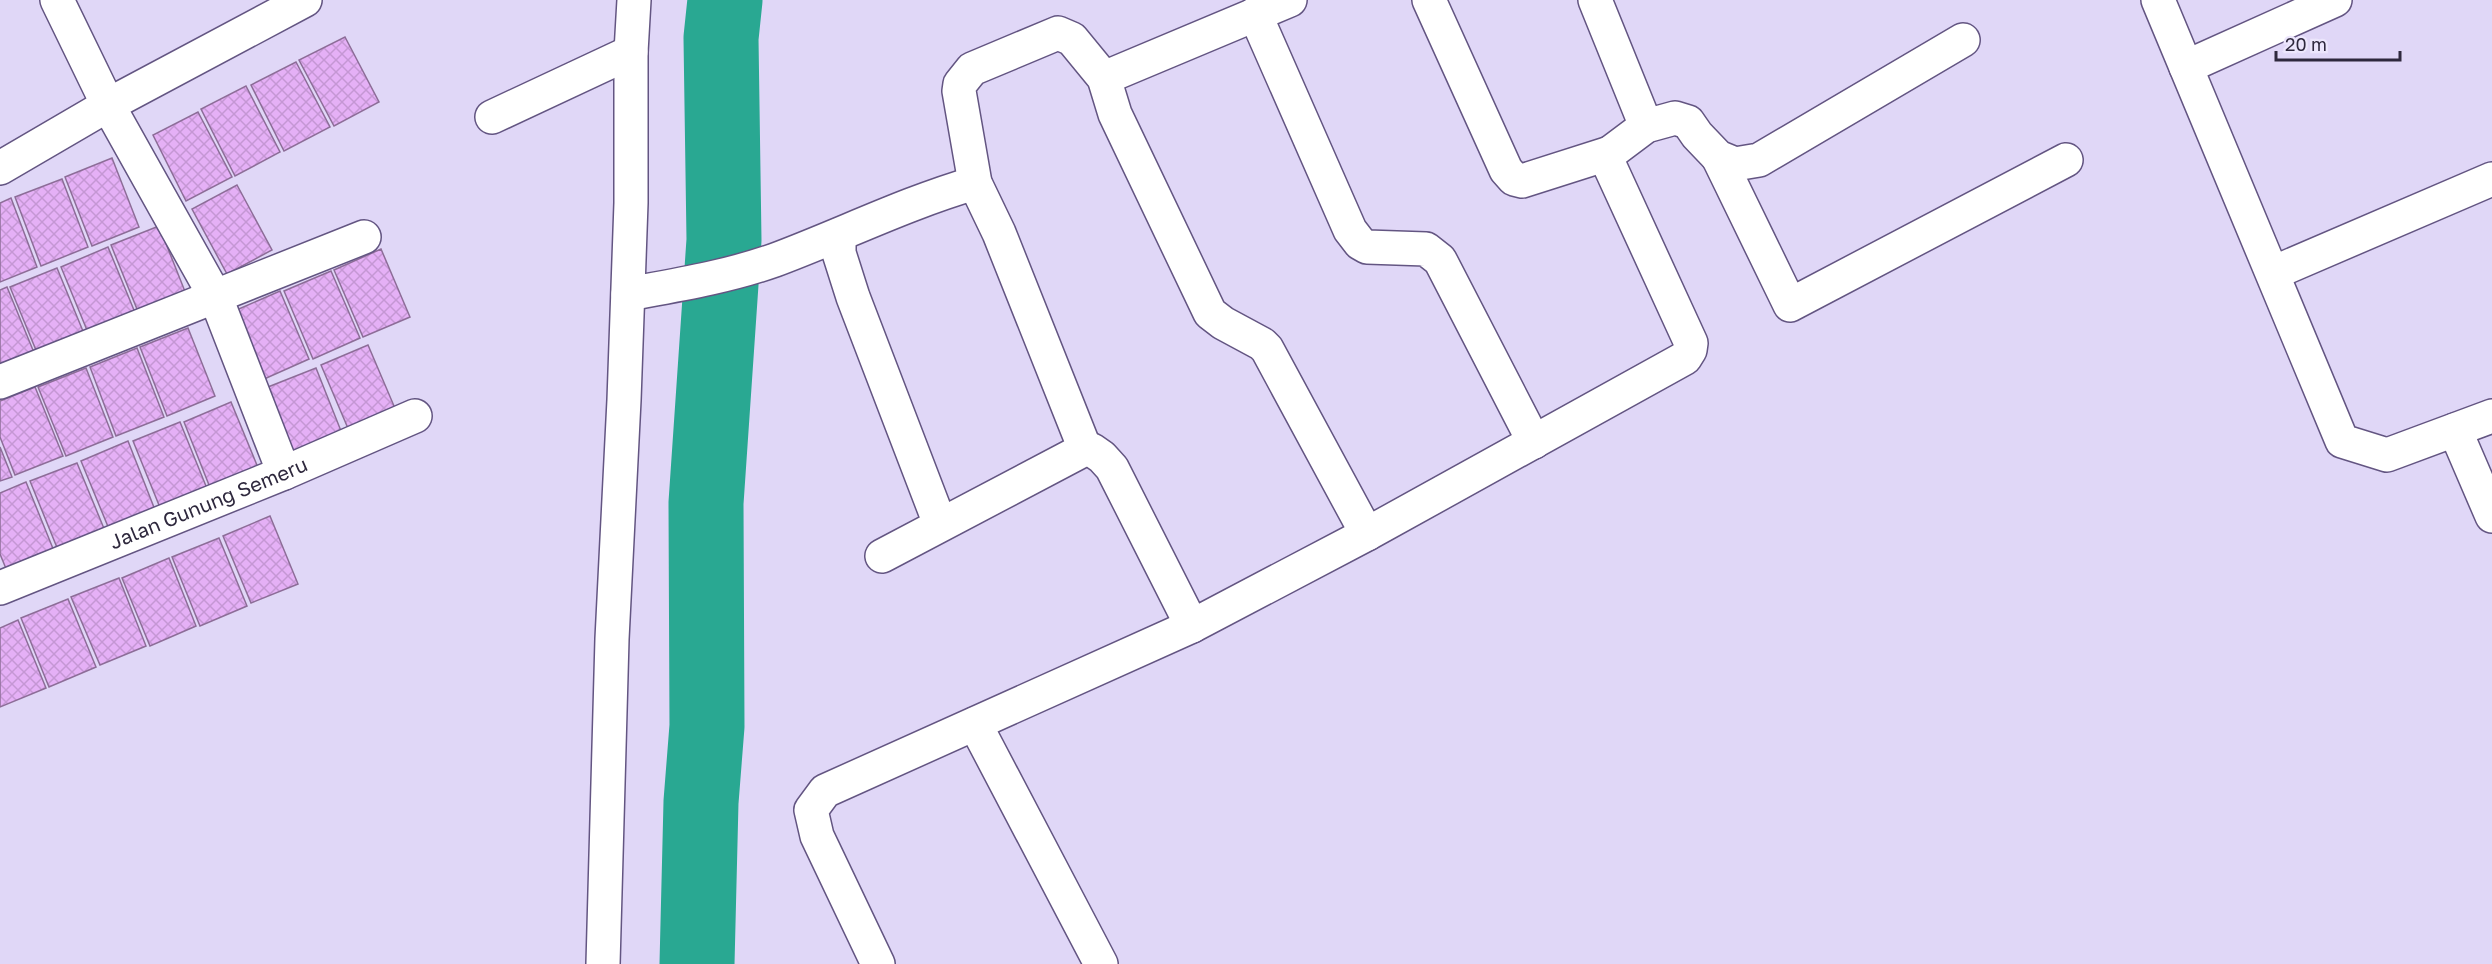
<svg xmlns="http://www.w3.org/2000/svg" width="2492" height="964" viewBox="0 0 2492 964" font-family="'Golos Text',sans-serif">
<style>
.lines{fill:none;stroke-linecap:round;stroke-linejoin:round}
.river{stroke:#29a892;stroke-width:75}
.building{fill:url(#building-cross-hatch);stroke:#8d6d98;stroke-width:1.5}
.street-casing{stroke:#635582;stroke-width:36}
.secondary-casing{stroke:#635582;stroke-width:36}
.street{stroke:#fff;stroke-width:33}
.secondary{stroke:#fff;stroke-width:33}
.labels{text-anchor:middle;stroke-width:4.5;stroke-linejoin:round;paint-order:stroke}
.street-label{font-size:20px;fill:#2e283d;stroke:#ece6fc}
</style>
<defs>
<pattern id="building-cross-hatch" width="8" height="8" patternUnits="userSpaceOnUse" patternTransform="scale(1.5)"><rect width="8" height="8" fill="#e5b0f6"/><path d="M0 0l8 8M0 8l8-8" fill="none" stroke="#c597d4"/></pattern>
</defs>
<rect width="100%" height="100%" fill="#e0d7f7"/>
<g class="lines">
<polyline class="river" points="697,964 701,802 707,726 706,503 724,240 721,38 725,0"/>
</g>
<g class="building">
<polygon points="345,37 379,102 334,126 299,60"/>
<polygon points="296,62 330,127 284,151 251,85"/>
<polygon points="246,86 280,152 235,176 201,109"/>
<polygon points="198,112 232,177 186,201 153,135"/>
<polygon points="112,158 139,227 92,246 65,177"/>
<polygon points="62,179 88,247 41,266 15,197"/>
<polygon points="237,185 272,250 227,274 192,209"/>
<polygon points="11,198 37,267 0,282 0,203"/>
<polygon points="159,226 186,294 139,314 111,245"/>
<polygon points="108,247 136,315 89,335 61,267"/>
<polygon points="381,249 410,317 363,337 334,270"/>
<polygon points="57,268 85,336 38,355 10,287"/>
<polygon points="331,271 360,338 313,359 284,291"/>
<polygon points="7,287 35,355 0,370 0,290"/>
<polygon points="280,291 309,359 262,380 232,312"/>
<polygon points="188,328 215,396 167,416 140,347"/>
<polygon points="368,345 397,413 350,433 321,365"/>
<polygon points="137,348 164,417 116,436 90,367"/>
<polygon points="86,368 113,437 66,456 38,387"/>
<polygon points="316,368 343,436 295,456 268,387"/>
<polygon points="35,387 63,456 15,475 0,437 0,401"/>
<polygon points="231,402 259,470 211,490 184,422"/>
<polygon points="180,422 208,491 161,510 133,441"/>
<polygon points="128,441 155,510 109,529 81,461"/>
<polygon points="0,447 12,477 0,481"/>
<polygon points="77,463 105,531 58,550 30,481"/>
<polygon points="26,482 54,551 7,571 0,554 0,493"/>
<polygon points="270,516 298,584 251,603 223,536"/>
<polygon points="219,538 247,606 200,626 172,557"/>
<polygon points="169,558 196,626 150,646 122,578"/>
<polygon points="119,578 146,646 100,665 71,597"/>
<polygon points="68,599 96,667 49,687 21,618"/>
<polygon points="18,620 46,688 0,707 0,628"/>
</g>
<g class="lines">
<defs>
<g id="street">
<polyline points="57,0 108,105 216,298 284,473"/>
<polyline points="1429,0 1506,170 1514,179 1522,181 1610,153"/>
<polyline points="1595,0 1646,126"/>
<polyline points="2158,0 2342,441 2387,455 2492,416"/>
<polyline points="1255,14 1350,230 1360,243 1367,247 1426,249 1440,260 1534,442"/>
<polyline points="2186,67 2335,0"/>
<polyline points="1104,78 1290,0"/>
<polyline points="492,117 631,52"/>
<polyline points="1718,157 1790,305 2066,160"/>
<polyline points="0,168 108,105 305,0"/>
<polyline points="839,235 839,253 853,297 940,524"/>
<polyline points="2273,273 2492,179"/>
<path d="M 628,294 C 677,285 727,277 775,260 C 842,235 906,203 975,183"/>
<polyline points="0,382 364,237"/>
<polyline points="2455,430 2492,516"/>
<polyline points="1085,449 999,233 975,183 959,91 960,84 972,69 1058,33 1072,39 1104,78 1115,114 1210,313 1223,323 1262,344 1267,349 1367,534"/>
<polyline points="882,556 1085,449 1092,450 1102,457 1112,468 1192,626"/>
<path id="s1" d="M 0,588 L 284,473 L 415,416"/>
<polyline points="975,724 1101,964"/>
<polyline points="878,964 817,836 811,810 825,791 1192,626 1367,534 1685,358 1690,350 1691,343 1607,160 1610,153 1646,126 1675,118 1688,122 1697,135 1718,157 1735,164 1759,160 1963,40"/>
</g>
<polyline id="secondary" points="603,964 612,639 624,400 631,203 631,52 634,0"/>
</defs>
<use href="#street" class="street-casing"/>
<use href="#secondary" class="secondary-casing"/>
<use href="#street" class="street"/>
<use href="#secondary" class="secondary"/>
</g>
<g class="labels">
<g class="street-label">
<text dy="7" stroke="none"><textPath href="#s1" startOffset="225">Jalan Gunung Semeru</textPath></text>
</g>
</g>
<path d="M2276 51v9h124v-9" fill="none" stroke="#2e283d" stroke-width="3"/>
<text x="2285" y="51" font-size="18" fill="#2e283d" stroke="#ece6fc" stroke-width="4.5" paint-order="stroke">20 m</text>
</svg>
